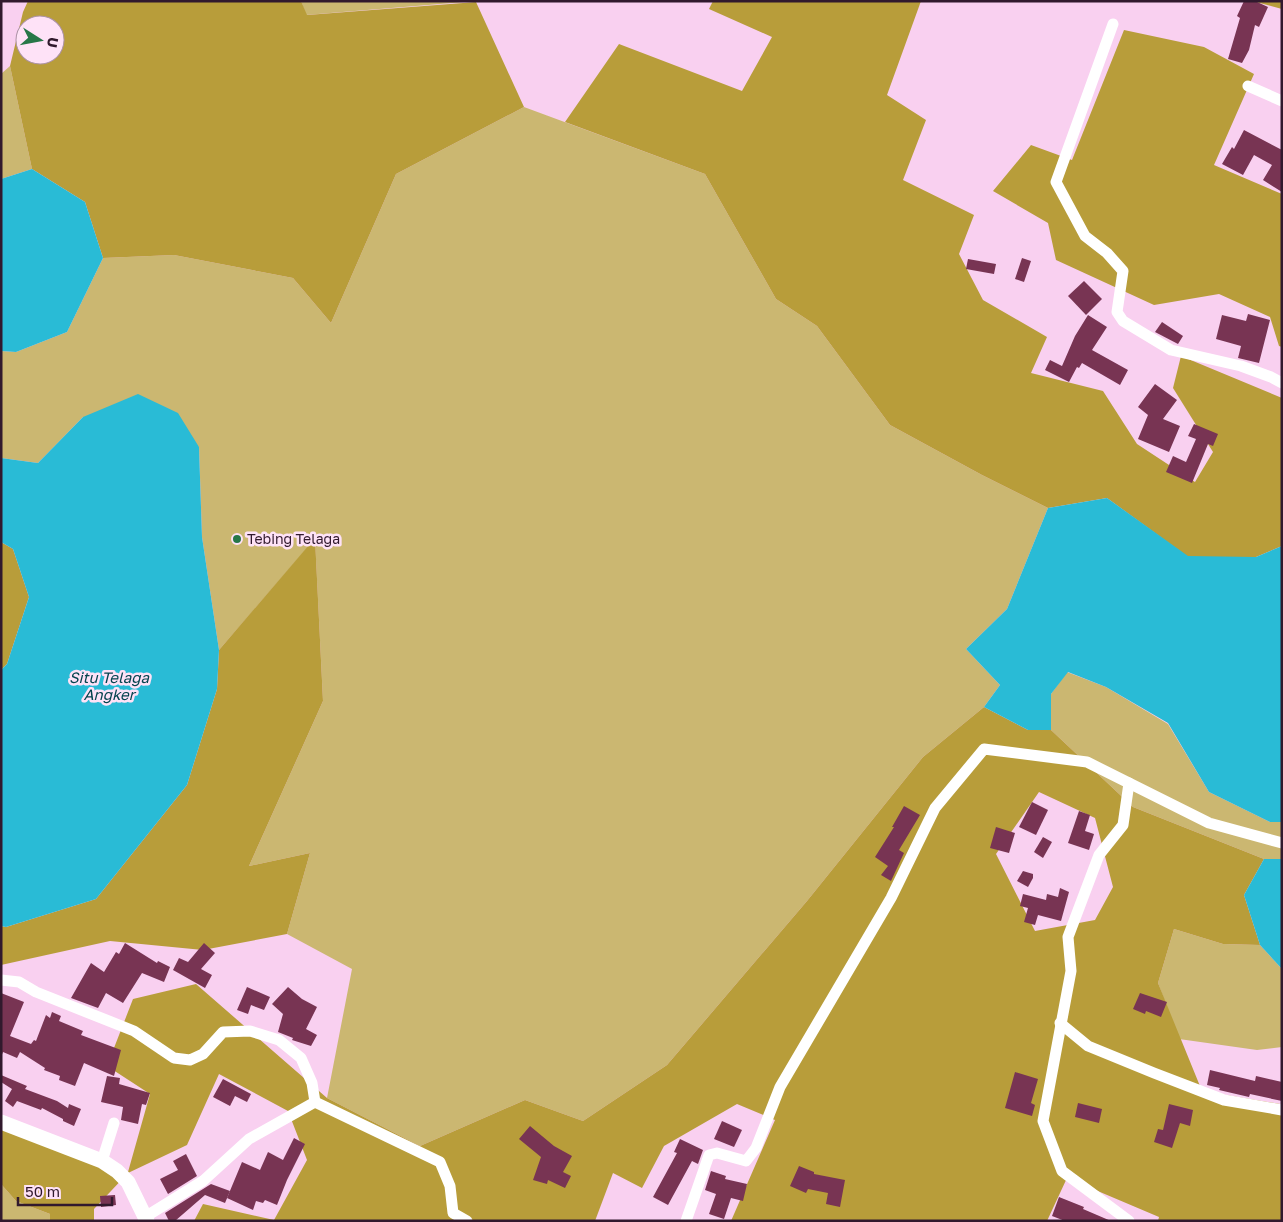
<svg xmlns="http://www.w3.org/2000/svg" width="1283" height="1222" viewBox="0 0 1283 1222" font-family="'Golos Text',sans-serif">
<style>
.green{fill:#cbb771}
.forest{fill:#b89d3a;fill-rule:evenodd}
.water{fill:#29bbd6}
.building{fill:#783453}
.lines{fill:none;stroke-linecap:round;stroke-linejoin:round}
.minor{stroke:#fff;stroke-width:11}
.tertiary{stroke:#fff;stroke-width:15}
.poi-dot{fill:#277748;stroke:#fee2f7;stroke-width:2}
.labels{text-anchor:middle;stroke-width:5;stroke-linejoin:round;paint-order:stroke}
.poi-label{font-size:14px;fill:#31192d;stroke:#fee2f7;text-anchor:start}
.water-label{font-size:15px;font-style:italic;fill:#04434e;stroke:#fee2f7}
</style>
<rect width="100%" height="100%" fill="#f9d0f0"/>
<g class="green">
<polygon points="301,1 477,1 306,15"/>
<polygon points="10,66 32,169 1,179 1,74"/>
<polygon points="524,107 705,174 776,299 817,326 890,425 982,475 1048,508 1007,609 966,649 1000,685 984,707 923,757 807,901 667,1065 583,1121 525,1100 420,1146 327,1098 352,969 287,934 310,853 249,866 323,701 315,539 219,650 202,537 199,447 83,417 38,463 1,458 1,351 16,352 67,332 103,258 174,255 293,278 331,323 396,174"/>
<polygon points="1067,672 1106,687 1168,724 1209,792 1270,822 1282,822 1282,859 1264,859 1133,807 1051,730 1051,694"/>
<polygon points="1174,929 1223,944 1260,945 1282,969 1282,1047 1257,1050 1179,1039 1158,983"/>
<polygon points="1,1184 16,1201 50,1214 50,1221 1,1221"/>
</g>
<g class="forest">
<path d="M 28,1 L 301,1 L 307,15 L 476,2 L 524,107 L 396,174 L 331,323 L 293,278 L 174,255 L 103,258 L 85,202 L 32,169 L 10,66 L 23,12 ZM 25,25 L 55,25 L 55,55 L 25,55 Z"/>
<polygon points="713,1 921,1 887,95 926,120 903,180 974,215 959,254 983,300 1047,337 1031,373 1103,391 1137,444 1195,482 1213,452 1173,388 1181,356 1282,398 1282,546 1256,557 1188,557 1107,498 1048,508 982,475 890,425 817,326 776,299 705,174 565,122 619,44 742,91 772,37 709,9"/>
<polygon points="1252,1 1282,1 1282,9"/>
<polygon points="1124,30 1204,47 1254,74 1214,165 1282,194 1282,347 1279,346 1270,317 1219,294 1154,305 1056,260 1048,223 993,191 1031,145 1072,160"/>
<polygon points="315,538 323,701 249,866 310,853 287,934 203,950 110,941 1,965 1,926 6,927 96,899 187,785 217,689 219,650"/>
<polygon points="1,542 13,549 29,597 7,664 1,670"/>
<path d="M 984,707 L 1028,730 L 1051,730 L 1133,807 L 1264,859 L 1244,895 L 1260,945 L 1223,944 L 1174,929 L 1158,983 L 1202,1091 L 1280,1104 L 1282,1108 L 1282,1221 L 1158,1221 L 1159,1217 L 1067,1178 L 1047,1221 L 731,1221 L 775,1120 L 737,1104 L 664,1146 L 642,1188 L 613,1173 L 595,1221 L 194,1221 L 203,1204 L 274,1220 L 307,1160 L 288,1111 L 219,1074 L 187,1145 L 128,1173 L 94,1209 L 94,1221 L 50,1221 L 50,1214 L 16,1201 L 1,1184 L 1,1121 L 128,1172 L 150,1094 L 107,1066 L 133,999 L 196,984 L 327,1098 L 420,1146 L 525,1100 L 583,1121 L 667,1065 L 807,901 L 923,757 ZM 1039,792 L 1095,818 L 1113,887 L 1095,920 L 1035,931 L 996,854 Z"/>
</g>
<g class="water">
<polygon points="32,169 85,202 103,258 67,332 16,352 1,351 1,179"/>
<polygon points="138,394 178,413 199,447 202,537 219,650 217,689 187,785 96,899 6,927 1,926 1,670 7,664 29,597 13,549 1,542 1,458 38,463 83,417"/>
<polygon points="1107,498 1188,556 1256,557 1282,546 1282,822 1270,822 1209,792 1168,723 1106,687 1068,672 1051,694 1051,730 1028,730 984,707 1000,685 966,649 1007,609 1048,508"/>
<polygon points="1264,859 1282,859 1282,969 1260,945 1244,895"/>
</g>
<g class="building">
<polygon points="1244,1 1255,1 1268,7 1259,27 1255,25 1249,50 1242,63 1228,59 1240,18 1237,16"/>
<polygon points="1244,130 1282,150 1282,192 1263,180 1272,165 1254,155 1243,175 1222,164 1232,147 1234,149"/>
<polygon points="1022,258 1031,261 1024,282 1015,279"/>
<polygon points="968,259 996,264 994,274 966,269"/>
<polygon points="1084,281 1102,299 1086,315 1068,296"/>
<polygon points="1248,314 1270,320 1259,363 1238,358 1241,346 1216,339 1222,315 1246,321"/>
<polygon points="1088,315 1107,327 1092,350 1128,370 1120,385 1082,363 1079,368 1077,367 1069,382 1045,370 1050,360 1062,366 1075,336"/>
<polygon points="1162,322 1183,336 1178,344 1155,332"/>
<polygon points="1155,384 1177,400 1163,419 1180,426 1169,452 1138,439 1148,415 1138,407"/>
<polygon points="1194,424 1218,434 1213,446 1208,444 1192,483 1166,472 1173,456 1186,462 1196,439 1188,436"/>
<polygon points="1032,802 1048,810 1036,835 1019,827"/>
<polygon points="904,806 920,815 899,850 904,853 891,881 881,875 888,866 875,857 894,827 892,827"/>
<polygon points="1079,811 1090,815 1085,831 1094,834 1089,850 1068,843"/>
<polygon points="996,827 1015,833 1009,853 990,848"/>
<polygon points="1043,837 1052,842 1043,858 1034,852"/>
<polygon points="1023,871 1033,874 1033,878 1028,887 1017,881"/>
<polygon points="1060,888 1069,892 1061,921 1038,915 1035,925 1024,922 1028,908 1020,906 1023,894 1046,900 1047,894 1058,897"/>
<polygon points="125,943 157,963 158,961 170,967 164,982 142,973 123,1003 106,993 98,1008 71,998 91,963 104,972 116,952 119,954"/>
<polygon points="204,943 215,953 201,969 212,975 205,988 173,970 179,958 188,962"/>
<polygon points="247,987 270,997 264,1010 251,1005 248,1014 237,1010"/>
<polygon points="288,987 302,999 317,1007 306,1029 317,1035 311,1046 292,1040 293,1038 278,1032 283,1014 272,1004"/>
<polygon points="1,993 24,1002 10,1036 31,1044 34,1040 36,1041 46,1015 50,1018 52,1012 61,1016 59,1021 83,1031 81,1035 121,1050 114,1076 84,1063 75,1086 59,1080 60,1076 44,1070 45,1068 20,1052 17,1058 3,1052 1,1057"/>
<polygon points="1140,993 1167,1002 1161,1017 1146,1011 1145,1014 1133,1009"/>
<polygon points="1210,1070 1255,1081 1256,1076 1282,1082 1282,1101 1250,1094 1249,1097 1219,1090 1220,1088 1207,1085"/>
<polygon points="1015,1072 1038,1079 1031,1103 1035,1105 1032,1116 1005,1108"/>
<polygon points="1,1075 27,1086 25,1089 57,1101 68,1108 69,1104 81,1109 74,1126 63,1121 63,1119 42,1108 41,1110 17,1101 13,1107 5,1101 12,1089 1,1082"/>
<polygon points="107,1076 120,1078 119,1084 150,1093 146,1105 142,1104 138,1124 121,1120 123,1107 101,1102"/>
<polygon points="223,1079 251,1094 247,1102 235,1096 230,1106 213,1097"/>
<polygon points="1078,1103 1102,1109 1099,1123 1075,1117"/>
<polygon points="1169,1104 1193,1110 1190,1126 1180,1123 1172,1148 1154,1142 1158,1129 1163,1130"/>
<polygon points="722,1121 742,1130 734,1147 714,1139"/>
<polygon points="530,1126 554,1146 572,1156 563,1172 571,1176 565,1188 548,1180 547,1184 533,1180 541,1157 519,1139"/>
<polygon points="294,1138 305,1144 287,1180 277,1205 265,1200 263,1203 256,1201 253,1210 227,1198 242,1162 260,1170 268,1152 283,1160"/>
<polygon points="680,1139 703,1150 698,1164 692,1161 668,1205 653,1197 677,1153 674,1152"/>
<polygon points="186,1154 197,1176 168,1194 160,1179 178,1170 173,1161"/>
<polygon points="799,1166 814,1172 814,1174 845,1180 840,1207 826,1204 828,1193 808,1189 806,1193 790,1186"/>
<polygon points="711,1171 726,1176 725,1179 747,1184 743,1201 731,1198 724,1219 709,1214 716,1194 705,1190"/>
<polygon points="211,1184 230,1191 225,1203 205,1195 175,1221 169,1221 165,1213"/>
<polygon points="115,1195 116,1205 101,1207 100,1196"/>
<polygon points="1059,1197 1084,1207 1083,1209 1111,1221 1065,1221 1052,1216"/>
</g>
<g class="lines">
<g class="minor">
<polyline points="1113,24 1056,182 1085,236 1107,253 1123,271 1117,312 1123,321 1171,350 1241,366 1271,377 1282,383"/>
<polyline points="1248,86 1282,101"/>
<polyline points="1,980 19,982 36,992 134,1031 174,1058 190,1060 203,1054 223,1032 250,1031 279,1040 301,1058 312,1083 315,1102 440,1162 450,1186 453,1213 467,1221"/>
<polyline points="1060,1023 1088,1046 1154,1073 1224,1100 1282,1110"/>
<polyline points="102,1161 114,1123"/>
<polyline points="145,1217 203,1181 249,1139 315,1102"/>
<polyline points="686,1221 709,1155 717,1153 746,1161 756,1148 780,1087 891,898 935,808 984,749 1087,762 1209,823 1282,843"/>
<polyline points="1129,1221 1062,1171 1043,1121 1071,971 1068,937 1099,855 1123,825 1129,783"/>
</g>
<polyline class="tertiary" points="1,1122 102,1161 117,1171 128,1182 147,1221"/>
</g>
<circle class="poi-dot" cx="237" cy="539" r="5"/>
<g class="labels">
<g class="poi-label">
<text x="247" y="544">Tebing Telaga</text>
</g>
<g class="water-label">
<text x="109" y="683">Situ Telaga<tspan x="109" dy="17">Angker</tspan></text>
</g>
</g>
<rect width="1283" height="1222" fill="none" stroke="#31192d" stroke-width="5"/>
<g transform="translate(40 40) rotate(101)"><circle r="24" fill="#fee2f7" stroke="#ac92a6"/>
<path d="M0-4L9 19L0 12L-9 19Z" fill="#277748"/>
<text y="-8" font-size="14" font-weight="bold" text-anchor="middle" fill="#31192d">U</text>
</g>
<path d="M18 1197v8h94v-8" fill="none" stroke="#31192d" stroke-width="2.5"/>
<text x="25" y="1197" font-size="15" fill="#31192d" stroke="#fee2f7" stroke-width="4" paint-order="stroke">50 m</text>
</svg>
